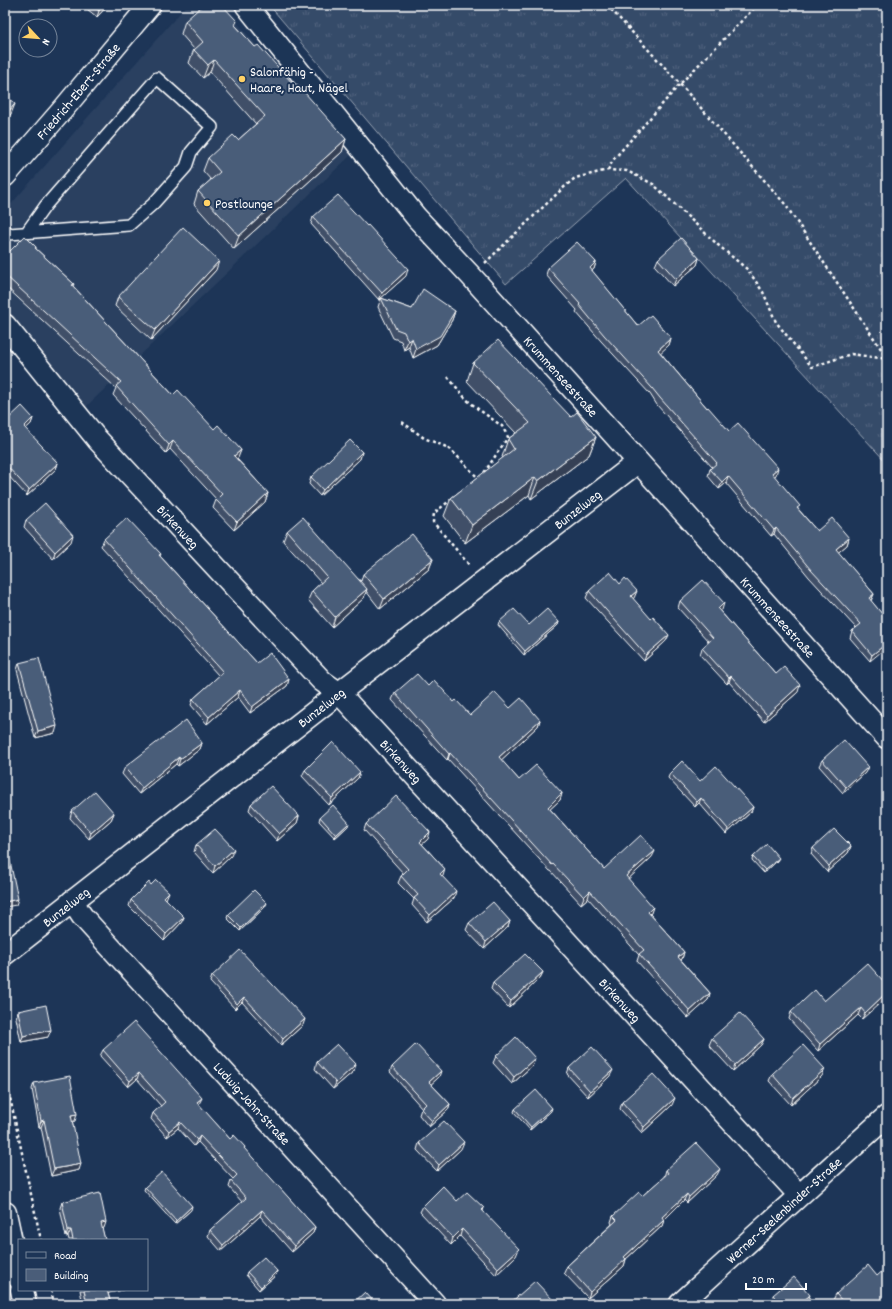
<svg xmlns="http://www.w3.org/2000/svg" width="892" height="1309" viewBox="0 0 892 1309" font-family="Dekko,sans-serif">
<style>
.built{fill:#2a4161}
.grass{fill:url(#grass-tufts);stroke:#9aa5b4}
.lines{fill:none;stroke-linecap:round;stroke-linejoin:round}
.lane-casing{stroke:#fff;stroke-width:14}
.street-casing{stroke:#fff;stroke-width:24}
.secondary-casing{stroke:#fff;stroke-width:25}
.path{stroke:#fff;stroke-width:2.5;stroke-dasharray:3 3;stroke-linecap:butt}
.lane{stroke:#1d3557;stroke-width:11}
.street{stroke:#1d3557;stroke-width:21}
.secondary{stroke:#1d3557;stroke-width:22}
.wall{fill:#405068;stroke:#fff}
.shaded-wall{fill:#344155;stroke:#fff}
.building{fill:#4a5d79;stroke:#fff}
.poi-dot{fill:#ffd166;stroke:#1d3557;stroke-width:1.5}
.labels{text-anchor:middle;stroke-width:4;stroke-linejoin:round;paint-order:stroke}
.poi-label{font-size:14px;fill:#fff;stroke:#1d3557;text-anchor:start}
.street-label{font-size:14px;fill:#fff;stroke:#1d3557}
</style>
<defs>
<pattern id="grass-tufts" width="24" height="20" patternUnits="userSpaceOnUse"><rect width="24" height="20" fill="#364b69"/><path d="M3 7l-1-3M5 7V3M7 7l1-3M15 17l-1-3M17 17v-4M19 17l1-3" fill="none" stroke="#546680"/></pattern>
</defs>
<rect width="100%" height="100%" fill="#1d3557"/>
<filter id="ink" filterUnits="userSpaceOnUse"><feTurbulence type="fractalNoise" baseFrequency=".025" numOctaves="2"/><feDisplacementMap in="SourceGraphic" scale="8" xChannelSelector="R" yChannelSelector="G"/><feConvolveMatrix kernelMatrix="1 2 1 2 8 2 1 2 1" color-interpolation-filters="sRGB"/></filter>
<g filter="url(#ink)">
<polygon class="built" points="187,5 222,5 351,155 73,419 5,343 5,211"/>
<polygon class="grass" points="269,5 887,5 887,463 626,178 506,284"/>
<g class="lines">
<defs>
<polyline id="lane" points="5,230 9,234 129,225 153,204 186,167 191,152 212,127 157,78 46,205 26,233"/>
<g id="street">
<path id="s1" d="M 246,5 L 416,217 L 471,276 L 887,738"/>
<path id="s2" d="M 5,176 L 65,107 L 150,5"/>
<path id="s3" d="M 5,325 L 97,439 L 322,681 L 339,693 L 799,1195"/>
<path id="s4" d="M 72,901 L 82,916 L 435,1304"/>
<path id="s5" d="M 5,954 L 339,693 L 638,462"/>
<path id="s6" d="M 680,1304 L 887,1116"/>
</g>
<g id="secondary">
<polyline points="5,1213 19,1278"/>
<polyline points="22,1290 25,1304"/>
</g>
</defs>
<use href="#lane" class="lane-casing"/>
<use href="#street" class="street-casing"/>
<use href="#secondary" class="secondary-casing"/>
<g class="path">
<polyline points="607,5 680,84 785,204 887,358"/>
<polyline points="608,170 613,160 680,84 757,5"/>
<polyline points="485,263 562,189 575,178 608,170 627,171 653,184 718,245 748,270 763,292 776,322 812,367 851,354 887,359"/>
<polyline points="448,377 466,399 478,409 502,426 508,437 484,473"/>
<polyline points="402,422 424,438 449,448 458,457 478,478"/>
<polyline points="452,499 434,513 433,522 470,566"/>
<polyline points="5,1075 41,1240"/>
<polyline points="51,1290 54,1304"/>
</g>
<use href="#lane" class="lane"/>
<use href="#street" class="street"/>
<use href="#secondary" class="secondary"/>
</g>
<g class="wall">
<polygon points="82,5 108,5 97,17"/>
<polygon points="185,21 237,21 235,25 255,47 295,86 346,139 342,152 234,249 194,204 198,191 211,180 203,171 208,158 238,140 256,124 210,72 203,78 189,63 194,49 181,34"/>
<polygon points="313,217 406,276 381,298 412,309 455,311 452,320 437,345 413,358 409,347 404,350 401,341 393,338 378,307 381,298 379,300 311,224"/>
<polygon points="36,247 36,249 74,284 73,286 173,395 214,429 241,450 237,459 268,493 265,502 234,530 213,508 216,500 217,500 170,449 166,453 113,395 116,388 5,286 5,252 7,254"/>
<polygon points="699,258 697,265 673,286 655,266 658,259"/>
<polygon points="596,262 594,269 592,271 638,326 671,338 669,345 660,352 707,408 729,431 776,475 774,476 799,510 817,531 849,538 847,545 838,552 874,594 871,601 887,620 870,661 850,638 852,631 856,628 809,577 774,534 771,536 726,483 719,489 708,476 710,469 712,467 657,405 650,394 601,341 576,312 577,310 546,275 548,268"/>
<polygon points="216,270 151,340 115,306 118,297"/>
<polygon points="473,363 571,417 596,437 589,455 531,499 529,495 465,543 444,516 451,498 503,458 502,457 508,439 516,433 467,381"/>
<polygon points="33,418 31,424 25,429 58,463 56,469 27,496 5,472 5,422"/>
<polygon points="362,452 360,459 320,496 309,484 311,477"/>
<polygon points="26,520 71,542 53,559 24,527"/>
<polygon points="287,531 361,581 363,574 433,559 429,569 380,609 366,591 364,598 332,627 308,600 312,591 321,583 283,541"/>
<polygon points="104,539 161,554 160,556 257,663 289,679 287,686 250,713 238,697 207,724 191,705 193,699 219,676 101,546"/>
<polygon points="620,584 634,598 633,599 666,641 644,661 586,598 589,591"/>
<polygon points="680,601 722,610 720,611 776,674 798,692 764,722 729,682 727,684 700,655 702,648 709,642 678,608"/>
<polygon points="499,622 529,625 559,622 558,625 524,655 498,625"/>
<polygon points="19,663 55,733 35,738 17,670"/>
<polygon points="428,686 454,702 470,715 510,708 540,720 538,726 501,760 519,780 562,793 560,800 550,809 604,869 652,857 628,879 651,913 650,914 684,952 682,959 681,960 710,993 708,1000 688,1018 637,961 639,955 588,898 581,904 551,871 550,871 448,759 447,760 392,700 395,693"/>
<polygon points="202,743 200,749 178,766 176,764 139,794 122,774 125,767"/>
<polygon points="822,760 865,773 843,793 819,766"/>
<polygon points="305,770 360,772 358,778 329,805 302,776"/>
<polygon points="670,773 753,807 751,812 726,834 699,803 695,807 668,778"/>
<polygon points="251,804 299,816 297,823 277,841 249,810"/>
<polygon points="72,811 114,813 111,820 89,839 70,818"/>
<polygon points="320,817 348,826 335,838 319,821"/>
<polygon points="366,824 428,839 422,844 445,869 442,876 454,898 427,922 412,905 414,899 398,883 401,876 404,874 364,830"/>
<polygon points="196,845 231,856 213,873 194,852"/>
<polygon points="851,846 848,853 827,872 811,854 813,848"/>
<polygon points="753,857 777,861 764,873 752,860"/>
<polygon points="166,899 184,917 181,923 164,941 129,906 131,900"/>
<polygon points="265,907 240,931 227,918 228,915"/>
<polygon points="510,921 508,927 484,949 466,930 469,923"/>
<polygon points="543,972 540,978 509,1008 491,989 493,983"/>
<polygon points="212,976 303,1025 281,1045 242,1002 235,1009 210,982"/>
<polygon points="887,985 862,1019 858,1015 818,1051 789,1019 791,1012 824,1001"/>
<polygon points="18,1011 48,1037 21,1042 16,1018"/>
<polygon points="712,1038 764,1039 761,1045 733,1071 709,1045"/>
<polygon points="103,1050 199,1104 199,1105 230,1139 245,1147 244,1149 315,1227 313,1233 292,1252 260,1216 221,1251 208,1236 210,1230 242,1202 229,1187 231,1181 233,1179 198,1142 194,1146 178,1128 167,1137 151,1119 153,1113 161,1106 137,1079 128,1087 100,1056"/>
<polygon points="496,1056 533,1065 512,1084 493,1063"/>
<polygon points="317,1062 354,1071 333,1089 315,1069"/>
<polygon points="392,1067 439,1077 431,1084 450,1104 448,1110 429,1127 419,1115 421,1109 422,1108 390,1072"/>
<polygon points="569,1068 610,1076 588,1097 567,1074"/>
<polygon points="772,1074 822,1076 791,1105 769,1081"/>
<polygon points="34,1083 75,1121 72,1121 79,1170 51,1176 41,1127 39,1127 32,1089"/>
<polygon points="622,1102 672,1105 642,1133 620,1109"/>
<polygon points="515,1109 551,1111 530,1130 514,1112"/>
<polygon points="419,1143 461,1149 437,1171 417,1150"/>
<polygon points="666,1170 717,1175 687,1203 684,1200 664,1219 662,1226 626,1259 624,1266 588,1298 564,1273 567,1266 612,1224 611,1222 613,1216 642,1196 664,1177"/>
<polygon points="145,1187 191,1210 175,1224 144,1190"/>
<polygon points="457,1201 484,1208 483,1211 516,1256 496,1275 460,1236 451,1245 420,1212 423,1206"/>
<polygon points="62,1202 104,1228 102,1229 105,1240 69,1240 68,1236 66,1237 60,1208"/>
<polygon points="277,1271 276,1275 259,1290 246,1275 247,1272"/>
<polygon points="877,1276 887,1304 837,1304 833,1300 836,1294"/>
<polygon points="80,1290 123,1290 108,1293 111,1304 83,1304"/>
<polygon points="773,1295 808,1301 805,1304 772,1304 771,1302"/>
</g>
<g class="shaded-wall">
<polygon points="104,5 108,5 97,17 99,11"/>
<polygon points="214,60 210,72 203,78 208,65"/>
<polygon points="15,104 11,114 5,121 5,115"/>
<polygon points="346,139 342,152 234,249 239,236"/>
<polygon points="699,258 697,265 673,286 676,279"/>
<polygon points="219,261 216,270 151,340 155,330"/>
<polygon points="596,262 594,269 587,275 590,268"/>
<polygon points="408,269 406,276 379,300 382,293"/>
<polygon points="455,311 452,320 437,345 413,358 416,349"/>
<polygon points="412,338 409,347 404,350 408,341"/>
<polygon points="671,338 669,345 656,357 658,350"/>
<polygon points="33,418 31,424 22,432 24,427"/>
<polygon points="596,437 589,455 531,499 538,481"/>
<polygon points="173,441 170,449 166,453 169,445"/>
<polygon points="241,450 238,458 231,464 234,456"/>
<polygon points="362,452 360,459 320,496 323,490"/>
<polygon points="58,463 56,469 27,496 29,490"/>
<polygon points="778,468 776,475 770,480 772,473"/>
<polygon points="728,476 726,483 719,489 722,482"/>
<polygon points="535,477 529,495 465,543 472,525"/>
<polygon points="268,493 265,502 234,530 237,522"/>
<polygon points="776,528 774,534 771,536 774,530"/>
<polygon points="73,535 71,542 53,559 55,552"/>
<polygon points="849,538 847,545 834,556 836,549"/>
<polygon points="433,559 429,569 380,609 384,599"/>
<polygon points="367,589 364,598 332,627 335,617"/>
<polygon points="637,591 634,598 628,603 631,596"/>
<polygon points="874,594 871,600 866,605 869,598"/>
<polygon points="724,603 722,610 716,615 718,609"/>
<polygon points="559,622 558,625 524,655 525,651"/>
<polygon points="669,635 666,641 644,661 646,655"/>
<polygon points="887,643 887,647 870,661 872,655"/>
<polygon points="731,676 729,682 727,684 729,678"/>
<polygon points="289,679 287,686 250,713 252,707"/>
<polygon points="800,685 798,692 764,722 767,715"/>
<polygon points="240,690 238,697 207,724 209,717"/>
<polygon points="540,720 538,726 497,764 499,757"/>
<polygon points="57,726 55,733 35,738 38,731"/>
<polygon points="202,743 200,749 178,766 180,759"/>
<polygon points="450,753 448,759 447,760 449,754"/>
<polygon points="179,757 176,764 139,794 142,788"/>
<polygon points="868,767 865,773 843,793 846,787"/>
<polygon points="360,772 358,778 329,805 332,798"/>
<polygon points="562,793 560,800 546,813 548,807"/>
<polygon points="701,798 699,803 695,807 697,802"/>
<polygon points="753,807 751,812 726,834 728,829"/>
<polygon points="114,813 111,820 89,839 91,833"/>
<polygon points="299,816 297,823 277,841 279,834"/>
<polygon points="349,823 348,826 335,838 336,835"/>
<polygon points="430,832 428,839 418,848 420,842"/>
<polygon points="851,846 848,853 827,872 829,866"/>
<polygon points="234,849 231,856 213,873 215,866"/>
<polygon points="655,851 652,857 624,883 626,876"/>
<polygon points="779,858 777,861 764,873 765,870"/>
<polygon points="445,869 443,876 438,881 440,874"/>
<polygon points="456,891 454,898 427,922 430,915"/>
<polygon points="590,891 588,898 581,904 584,897"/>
<polygon points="169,892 166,899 161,904 164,897"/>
<polygon points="18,899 16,905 5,907 5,902"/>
<polygon points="267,903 265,907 240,931 241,928"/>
<polygon points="653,907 651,913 645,918 648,912"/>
<polygon points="184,917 181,923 164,941 166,934"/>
<polygon points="510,921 508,927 484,949 486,942"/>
<polygon points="684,952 682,959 676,964 678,957"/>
<polygon points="543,972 540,978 509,1008 511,1001"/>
<polygon points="887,992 887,997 862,1019 865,1013"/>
<polygon points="710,993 708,1000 688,1018 690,1011"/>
<polygon points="244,997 242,1002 235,1009 237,1004"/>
<polygon points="861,1008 858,1015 818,1051 820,1044"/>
<polygon points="305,1019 303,1025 281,1045 283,1039"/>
<polygon points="51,1030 48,1037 21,1042 23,1036"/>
<polygon points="764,1039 761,1045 733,1071 735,1065"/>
<polygon points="535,1058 533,1065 512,1084 514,1077"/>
<polygon points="356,1064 354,1071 333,1089 336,1083"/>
<polygon points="825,1069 822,1076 791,1105 793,1098"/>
<polygon points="613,1070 610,1076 588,1097 590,1091"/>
<polygon points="441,1071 439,1077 427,1088 429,1082"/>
<polygon points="139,1073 137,1079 128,1087 130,1081"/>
<polygon points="202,1098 199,1104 195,1108 197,1102"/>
<polygon points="675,1098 672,1105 642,1133 644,1127"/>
<polygon points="450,1104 448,1110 429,1127 432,1121"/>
<polygon points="552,1108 551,1111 530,1130 531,1127"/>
<polygon points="77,1114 75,1121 69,1122 71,1115"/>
<polygon points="44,1120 41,1127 39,1127 41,1121"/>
<polygon points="180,1122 178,1128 167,1137 169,1131"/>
<polygon points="200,1136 198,1142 194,1146 197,1140"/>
<polygon points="464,1142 461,1149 437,1171 439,1165"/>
<polygon points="81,1164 79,1170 51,1176 54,1169"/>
<polygon points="720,1169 717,1175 687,1203 689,1197"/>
<polygon points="687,1194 684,1200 660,1224 662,1217"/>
<polygon points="192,1206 191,1210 175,1224 176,1221"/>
<polygon points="262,1210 260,1216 221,1251 223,1245"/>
<polygon points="664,1220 662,1226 626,1259 624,1266 588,1298 590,1292 624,1257"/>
<polygon points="106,1222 104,1228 99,1230 101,1223"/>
<polygon points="315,1227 313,1233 292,1252 294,1246"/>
<polygon points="462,1229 460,1236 451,1245 453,1238"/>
<polygon points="68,1230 71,1230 68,1236 66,1237"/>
<polygon points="519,1249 516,1256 496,1275 498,1268"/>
<polygon points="277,1271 276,1275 259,1290 261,1287"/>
<polygon points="106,1290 123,1290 104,1294"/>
<polygon points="810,1295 808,1301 805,1304 800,1304"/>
</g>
<g class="building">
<polygon points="92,5 104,5 99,11"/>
<polygon points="203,5 222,5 237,21 234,24 255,47 258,45 295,86 297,84 346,139 239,236 198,191 220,172 208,158 233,135 238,140 265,116 214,60 208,65 194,50 203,42 185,21"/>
<polygon points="5,95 15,104 5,115"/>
<polygon points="338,195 367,226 368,225 408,269 382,293 313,217"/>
<polygon points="183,227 219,261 155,330 118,297"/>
<polygon points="25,236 36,247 35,248 74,284 72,285 173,395 178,390 214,429 218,425 241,450 234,456 268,493 237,522 216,500 222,494 173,441 169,445 116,386 121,382 5,275 5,252 7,254"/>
<polygon points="681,238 699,258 676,279 658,259"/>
<polygon points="577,242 596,262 590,268 638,326 651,315 671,338 658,350 707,408 708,407 729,431 738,423 778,468 772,473 800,506 797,508 817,531 832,518 849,538 836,549 874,594 869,598 887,620 887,643 872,655 852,631 861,624 811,570 776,528 774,530 728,476 722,482 710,469 717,463 660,398 652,388 604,335 579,305 580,304 548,268"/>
<polygon points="423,289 455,311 440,336 416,349 412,338 408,341 404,332 396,329 381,298 412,309"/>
<polygon points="498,340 571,417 577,412 596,437 538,481 535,477 472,525 451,498 514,449 508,439 530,423 473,363"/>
<polygon points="22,406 33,418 24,427 58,463 29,490 6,465 7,463 5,461 5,422"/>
<polygon points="350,440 362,452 323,490 311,477"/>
<polygon points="45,503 73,535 55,552 26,520"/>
<polygon points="303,517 367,589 335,617 312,591 327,577 287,531"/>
<polygon points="127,518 161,554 159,555 257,663 270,653 289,679 252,707 240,690 209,717 193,699 223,672 104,539"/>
<polygon points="412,534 433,559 384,599 363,574"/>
<polygon points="610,572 620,584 625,578 637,591 631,596 651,619 653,617 669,635 646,655 589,591"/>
<polygon points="703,580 724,603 718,609 776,674 784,667 800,685 767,715 731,676 729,678 702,648 713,638 680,601"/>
<polygon points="514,609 529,625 547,609 559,622 525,651 499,622"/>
<polygon points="39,658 57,726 38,731 19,663"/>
<polygon points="417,674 428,686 434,680 454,702 456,700 470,715 495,692 510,708 521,698 540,720 499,757 519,780 536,765 562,793 548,807 604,869 641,835 655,851 626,876 653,907 648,912 684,952 678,957 710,993 690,1011 639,954 644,950 590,891 584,897 553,864 552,865 450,753 449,754 395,693"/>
<polygon points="186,720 202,743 180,759 179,757 142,788 125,767"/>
<polygon points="844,740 868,767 846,787 822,760"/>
<polygon points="333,742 360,772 332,798 305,770"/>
<polygon points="682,761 700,781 716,766 753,807 728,829 701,798 697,802 670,773"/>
<polygon points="271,786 299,816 279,834 251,804"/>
<polygon points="95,791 114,813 91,833 72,811"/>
<polygon points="396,796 430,832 420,842 445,869 440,874 456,891 430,915 414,898 418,895 401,876 408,869 366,824"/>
<polygon points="333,805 349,823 336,835 320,817"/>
<polygon points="215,829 234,849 215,866 196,845"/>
<polygon points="834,829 851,846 829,866 813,848"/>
<polygon points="5,837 18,899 5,902"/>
<polygon points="767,844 779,858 765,870 753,857"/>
<polygon points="156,880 169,892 164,897 184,917 166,934 131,900 149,882 151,885"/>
<polygon points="254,890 267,903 241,928 228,915"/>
<polygon points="493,902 510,921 486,942 469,923"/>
<polygon points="240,950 305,1019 283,1039 244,997 237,1004 212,976"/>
<polygon points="525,954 543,972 511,1001 493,983"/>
<polygon points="867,963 887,985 887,992 865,1013 861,1008 820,1044 791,1012 815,990 824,1001"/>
<polygon points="46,1005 51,1030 23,1036 18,1011"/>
<polygon points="740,1013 764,1039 735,1065 712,1038"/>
<polygon points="134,1022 202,1098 197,1102 230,1139 234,1135 245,1147 244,1148 315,1227 294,1246 262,1210 223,1245 210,1230 246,1198 231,1181 237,1175 200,1136 197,1140 180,1122 169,1131 153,1113 165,1102 139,1073 130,1081 103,1050"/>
<polygon points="516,1037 535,1058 514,1077 496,1056"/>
<polygon points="337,1044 356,1064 336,1083 317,1062"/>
<polygon points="416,1044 441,1071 429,1082 450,1104 432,1121 421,1109 426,1104 392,1067"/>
<polygon points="803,1045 825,1069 793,1098 772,1074"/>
<polygon points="592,1047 613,1070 590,1091 569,1068"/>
<polygon points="653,1074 675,1098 644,1127 622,1102"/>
<polygon points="70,1076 77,1114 71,1115 81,1164 54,1169 44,1120 41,1121 34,1083"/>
<polygon points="536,1090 552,1108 531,1127 515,1109"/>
<polygon points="444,1121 464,1142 439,1165 419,1143"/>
<polygon points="696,1143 720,1169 689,1197 687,1194 662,1217 664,1220 624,1257 626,1259 590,1292 567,1266 617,1220 613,1216 639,1192 642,1196 668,1173 666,1170"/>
<polygon points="162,1172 192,1206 176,1221 145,1187"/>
<polygon points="443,1186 457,1201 467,1192 484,1208 482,1210 519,1249 498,1268 462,1229 453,1238 423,1206"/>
<polygon points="100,1193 106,1222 101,1223 105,1240 73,1240 71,1230 68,1230 62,1202"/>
<polygon points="264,1257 277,1271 261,1287 247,1272"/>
<polygon points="868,1265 877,1276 887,1267 887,1304 845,1304 836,1294"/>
<polygon points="794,1277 810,1295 800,1304 781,1304 773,1295"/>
<polygon points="535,1281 554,1301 551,1304 509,1304"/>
<polygon points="84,1290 107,1290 111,1304 87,1304"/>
<polygon points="365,1292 376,1304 352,1304"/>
</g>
</g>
<g class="poi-dot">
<circle cx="242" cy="79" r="4"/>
<circle cx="207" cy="203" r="4"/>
</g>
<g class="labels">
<g class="poi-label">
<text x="250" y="76">Salonfähig -<tspan x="250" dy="16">Haare, Haut, Nägel</tspan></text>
<text x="215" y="208">Postlounge</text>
</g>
<g class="street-label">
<text dy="5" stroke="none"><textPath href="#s2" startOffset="112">Friedrich-Ebert-Straße</textPath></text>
<text dy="5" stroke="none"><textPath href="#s1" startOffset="487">Krummenseestraße</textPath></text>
<text dy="5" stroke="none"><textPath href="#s5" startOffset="725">Bunzelweg</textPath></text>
<text dy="5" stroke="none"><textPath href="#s3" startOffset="266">Birkenweg</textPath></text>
<text dy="5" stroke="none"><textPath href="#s1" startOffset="811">Krummenseestraße</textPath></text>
<text dy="5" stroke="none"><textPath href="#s5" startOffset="401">Bunzelweg</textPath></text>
<text dy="5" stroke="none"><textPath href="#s3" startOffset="590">Birkenweg</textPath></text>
<text dy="5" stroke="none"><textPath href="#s5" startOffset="77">Bunzelweg</textPath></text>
<text dy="5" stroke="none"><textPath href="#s3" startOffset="914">Birkenweg</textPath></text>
<text dy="5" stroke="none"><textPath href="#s4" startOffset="271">Ludwig-Jahn-Straße</textPath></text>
<text dy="5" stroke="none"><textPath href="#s6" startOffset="140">Werner-Seelenbinder-Straße</textPath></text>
</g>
</g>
<rect width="892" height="1309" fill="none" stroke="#1d3557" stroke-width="20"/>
<rect x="10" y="10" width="872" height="1289" fill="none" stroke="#fff" stroke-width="1.5" filter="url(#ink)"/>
<rect x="18" y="1239" width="130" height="52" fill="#1d3557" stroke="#77869a"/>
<rect x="26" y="1252" width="20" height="6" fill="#1d3557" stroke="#77869a"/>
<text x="54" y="1259" font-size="12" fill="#ffffff">Road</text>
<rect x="26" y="1269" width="20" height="12" fill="#4a5d79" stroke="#77869a"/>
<text x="54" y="1279" font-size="12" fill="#ffffff">Building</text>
<g transform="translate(38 38) rotate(116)"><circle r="19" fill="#1d3557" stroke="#77869a"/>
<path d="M0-3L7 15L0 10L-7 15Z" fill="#ffd166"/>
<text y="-6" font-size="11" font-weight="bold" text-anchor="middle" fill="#ffffff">N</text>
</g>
<path d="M746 1283v6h60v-6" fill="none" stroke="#ffffff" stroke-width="2"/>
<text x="752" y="1283" font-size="12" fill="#ffffff" stroke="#1d3557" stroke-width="3" paint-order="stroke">20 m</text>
</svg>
